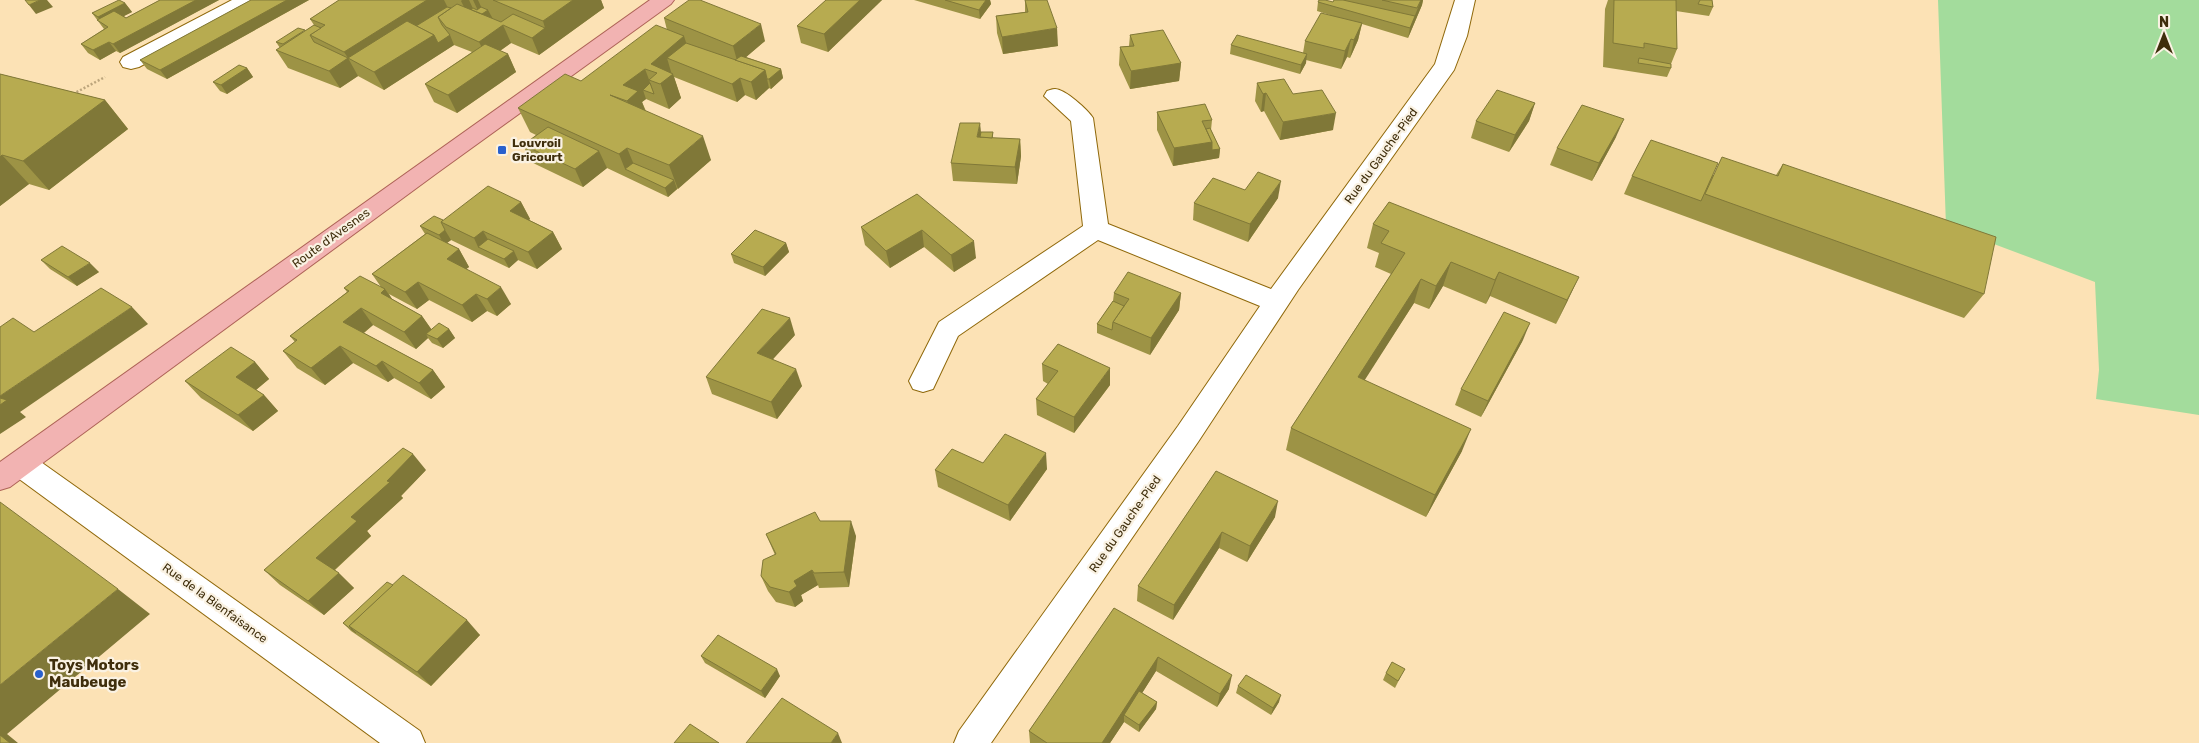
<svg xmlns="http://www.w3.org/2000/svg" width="2199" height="743" viewBox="0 0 2199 743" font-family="Rubik,sans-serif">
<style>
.green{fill:#a3dc9c}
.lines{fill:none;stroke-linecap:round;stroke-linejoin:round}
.street-casing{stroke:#8f680a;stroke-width:2}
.primary-casing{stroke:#ae6357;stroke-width:2}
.path{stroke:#bca57c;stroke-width:2.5;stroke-dasharray:2 2;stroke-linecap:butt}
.street{fill:#fff;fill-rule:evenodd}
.primary{fill:#f2b3b2;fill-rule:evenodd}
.wall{fill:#9d9345}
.shaded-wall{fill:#807838}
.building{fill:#b7ab50;stroke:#807838}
.poi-dot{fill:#2860cd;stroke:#faf2e3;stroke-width:2}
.labels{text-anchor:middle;stroke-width:4.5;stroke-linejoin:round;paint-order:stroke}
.poi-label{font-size:12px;font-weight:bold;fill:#3f2e0c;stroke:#faf2e3;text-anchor:start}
.street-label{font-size:12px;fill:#3f2e0c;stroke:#faf2e3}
.near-poi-label{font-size:15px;font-weight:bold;fill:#3f2e0c;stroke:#faf2e3;text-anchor:start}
</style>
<rect width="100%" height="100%" fill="#fce2b5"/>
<polygon class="green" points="1938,0 2199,0 2199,415 2096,399 2099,370 2095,282 1946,226"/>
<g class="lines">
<defs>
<g id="street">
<polygon points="232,0 258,0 255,4 139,67 131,69 123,67 120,62 123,57"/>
<path d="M 1455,0 L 1475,0 L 1467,36 L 1454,70 L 1298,290 L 1198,442 L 991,743 L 954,743 L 959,731 L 1178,426 L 1260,306 L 1098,240 L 958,336 L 933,389 L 923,392 L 913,389 L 909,381 L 939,322 L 1083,226 L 1071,121 L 1044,96 L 1047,91 C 1050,90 1052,89 1055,89 C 1065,89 1088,110 1093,118 L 1108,224 L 1271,289 L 1435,64 Z"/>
<polygon points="21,452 31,455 420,731 425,743 380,743 11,473 6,464 11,455"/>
</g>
<polygon id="primary" points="650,0 674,0 671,4 437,173 10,487 0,490 0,462"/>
</defs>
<use href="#street" class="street-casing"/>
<use href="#primary" class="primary-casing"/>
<polyline class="path" points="73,94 105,77"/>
<use href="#street" class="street"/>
<use href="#primary" class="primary"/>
</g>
<g class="wall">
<polygon points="160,0 219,0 120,53 116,51 100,60 88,53 81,44 104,29 92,13 125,3 132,12 124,16 126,18"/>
<polygon points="251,0 309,0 167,79 147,69 140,60"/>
<polygon points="339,0 601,0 604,8 539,55 511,43 500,51 508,54 516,72 457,113 434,102 425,84 472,52 454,45 384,90 358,76 340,88 288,68 276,50 280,48 276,42 305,31 314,25 310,19"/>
<polygon points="826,0 882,0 828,52 801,43 797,26"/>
<polygon points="914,0 990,0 991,4 980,19"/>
<polygon points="1025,0 1058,46 1003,54 997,33 996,16 1025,12"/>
<polygon points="1334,0 1423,0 1422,5 1408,38 1362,24 1358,40 1350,58 1347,57 1341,69 1306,60 1306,63 1300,74 1230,54 1231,45 1303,53 1305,41 1330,15 1317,11 1318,2 1333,2"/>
<polygon points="1608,0 1712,0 1713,7 1709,16 1676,11 1677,49 1671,64 1671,68 1667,77 1603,67 1605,9"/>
<polygon points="664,18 765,41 746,57 781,69 783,78 771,89 769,88 756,100 745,95 737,102 674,77 681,98 669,109 646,99 642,102 646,111 711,160 668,197 607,168 583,187 531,162 523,145 536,135 530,132 518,108 581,81 667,30"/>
<polygon points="1130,35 1181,63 1179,81 1130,89 1119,65 1120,47 1129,46"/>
<polygon points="247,68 253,77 227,94 220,91 213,82"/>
<polygon points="0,74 105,100 128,129 49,190 29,184 0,206"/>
<polygon points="1257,83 1293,94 1333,130 1280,140 1264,111 1261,112 1255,101"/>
<polygon points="1535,103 1529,121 1509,152 1471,138 1476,121"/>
<polygon points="1157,112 1212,120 1211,130 1220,149 1219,158 1173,166 1157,130"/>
<polygon points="993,132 993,138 1020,139 1021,156 1017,184 953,181 951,163"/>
<polygon points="1616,137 1592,181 1550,165 1557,148"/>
<polygon points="1783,164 1984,294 1964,318 1624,194 1632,176 1776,175"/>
<polygon points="1245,190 1278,198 1248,242 1193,220 1194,203"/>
<polygon points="917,194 976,258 954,272 924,247 890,268 865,245 861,227"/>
<polygon points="521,202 530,219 529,220 553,232 562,249 537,269 518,260 509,268 451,240 447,243 459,249 469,267 466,269 511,304 497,316 487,311 472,322 429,300 417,309 389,294 392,299 422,316 431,329 449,329 455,338 443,348 432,343 428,338 416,349 373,325 364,333 433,370 445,387 431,399 394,378 388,382 353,363 325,385 297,368 283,351 295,342 290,336 347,292 344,288 381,287 372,274 425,234 420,226"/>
<polygon points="1389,202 1568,300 1556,324 1490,296 1486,304 1443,286 1429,309 1414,303 1364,380 1462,451 1426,517 1286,450 1291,428 1391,274 1375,267 1379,253 1367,248 1373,224"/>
<polygon points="786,243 789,252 765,276 734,263 731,254"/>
<polygon points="41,260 99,272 77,286 50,269"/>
<polygon points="1114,293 1181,293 1179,310 1150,355 1097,333 1097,324 1113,301"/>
<polygon points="795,335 773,359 802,386 777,419 712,394 706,377"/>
<polygon points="1523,340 1481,417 1455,405 1461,389"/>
<polygon points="255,362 269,379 256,390 264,395 278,411 253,431 201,398 185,381"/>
<polygon points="1042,364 1110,385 1074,433 1037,415 1036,399 1048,384 1043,381"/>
<polygon points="1047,469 1010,521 938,487 935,470"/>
<polygon points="426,470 401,496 403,498 367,531 371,536 335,570 354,588 324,615 280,585 264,570"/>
<polygon points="1216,471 1275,517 1247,562 1219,548 1173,620 1137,601 1138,586"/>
<polygon points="820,521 856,536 849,587 819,588 818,585 801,595 803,601 795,607 776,602 768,591 761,576 775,555 766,534"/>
<polygon points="393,585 480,635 431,686 351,631 343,623"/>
<polygon points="1114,608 1229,689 1217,707 1156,671 1142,693 1157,702 1156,709 1139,732 1124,722 1110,743 1030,743 1029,731"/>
<polygon points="701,656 780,676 765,698 705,663"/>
<polygon points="1386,673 1401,676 1395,688 1383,680"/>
<polygon points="1238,686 1279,702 1271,715 1236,693"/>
</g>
<g class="shaded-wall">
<polygon points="40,0 47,0 53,7 36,14 29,5"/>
<polygon points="196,0 219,0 120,53 113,44"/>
<polygon points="287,0 309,0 167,79 160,70"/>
<polygon points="427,0 444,0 452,16 438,17 348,58 344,52"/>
<polygon points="462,0 469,0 477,17 480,15 473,0 478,0 484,13 488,10 493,19 473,25 461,1"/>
<polygon points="573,0 601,0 604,8 539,55 532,38 545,28 543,21"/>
<polygon points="860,0 882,0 828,52 824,34"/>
<polygon points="986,0 990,0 991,4 980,19 979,10"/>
<polygon points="1421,0 1423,0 1422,5 1408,38 1410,28"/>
<polygon points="125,3 132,12 106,25 103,24 98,17"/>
<polygon points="1362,23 1358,40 1350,58 1354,40"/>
<polygon points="761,24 765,41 738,64 733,46"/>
<polygon points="503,25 511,43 488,59 479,42"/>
<polygon points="1057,28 1058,46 1003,54 1002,37"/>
<polygon points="434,35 450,35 454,45 384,90 374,72"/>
<polygon points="684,36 692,61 667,58 672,75 673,74 681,98 669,109 657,73 651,64"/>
<polygon points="1351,39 1347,57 1341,69 1345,51"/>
<polygon points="109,42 116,51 100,60 93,50"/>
<polygon points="508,54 516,72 457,113 448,95"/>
<polygon points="1307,54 1306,63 1300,74 1301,65"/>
<polygon points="348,58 358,76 340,88 329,71"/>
<polygon points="1181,63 1179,81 1130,89 1131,71"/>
<polygon points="247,68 253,77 227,94 221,85"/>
<polygon points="645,69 654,93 643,90 646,99 642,102 647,116 636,125 627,101 623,85"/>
<polygon points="781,69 783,78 771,89 769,79"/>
<polygon points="765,70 769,88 756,100 751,82"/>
<polygon points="740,78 745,95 737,102 732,84"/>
<polygon points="1266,93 1264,111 1261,112 1263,94"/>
<polygon points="105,100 128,129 49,190 23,161"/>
<polygon points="1535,103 1529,121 1509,152 1515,135"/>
<polygon points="1336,113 1333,130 1280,140 1283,122"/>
<polygon points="1624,119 1616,137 1592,181 1599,163"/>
<polygon points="980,123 982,141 977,137"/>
<polygon points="703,136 711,160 678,189 669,165"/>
<polygon points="1020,139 1021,156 1017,184 1015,167"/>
<polygon points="1212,142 1220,149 1219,158 1173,166 1174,148"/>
<polygon points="627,148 637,172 625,169 619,154"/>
<polygon points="599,151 607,168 583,187 575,169"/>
<polygon points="2,155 29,184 0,206 0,157"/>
<polygon points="674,180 677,189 668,197 665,188"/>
<polygon points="1281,181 1278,198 1248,242 1250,224"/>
<polygon points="521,202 530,219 519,228 510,211"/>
<polygon points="445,230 451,240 444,245 439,235"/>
<polygon points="922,230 924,247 890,268 886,251"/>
<polygon points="483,231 493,248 478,247 474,238"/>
<polygon points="553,232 562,249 537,269 528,252"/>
<polygon points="974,241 976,258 954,272 951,255"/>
<polygon points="786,243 789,252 765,276 763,267"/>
<polygon points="459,249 469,267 457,276 447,259"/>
<polygon points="514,251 518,260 509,268 504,259"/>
<polygon points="1451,262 1443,286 1429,309 1436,286"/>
<polygon points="90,263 99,272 77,286 68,277"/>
<polygon points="1499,272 1490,296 1486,304 1495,280"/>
<polygon points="1579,277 1568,300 1556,324 1567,300"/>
<polygon points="1421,279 1414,303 1352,400 1358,377"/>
<polygon points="418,282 429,300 417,309 405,292"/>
<polygon points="501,287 511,304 497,316 487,299"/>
<polygon points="385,289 397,306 381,293"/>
<polygon points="1181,293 1179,310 1150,355 1151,338"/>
<polygon points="476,294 487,311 472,322 462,305"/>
<polygon points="132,307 148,324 20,412 26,417 0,434 0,396"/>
<polygon points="361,308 373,325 356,339 343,322"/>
<polygon points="422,316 434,333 426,334 428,338 416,349 404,332"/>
<polygon points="790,318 795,335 763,370 757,353"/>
<polygon points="1530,323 1523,340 1481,417 1488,401"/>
<polygon points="449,329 455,338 443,348 437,339"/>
<polygon points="340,346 353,363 325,385 311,368"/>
<polygon points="382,361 394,378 388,382 376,366"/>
<polygon points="255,362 269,379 251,394 236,377"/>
<polygon points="1110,368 1110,385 1074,433 1074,417"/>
<polygon points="796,369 802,386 777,419 771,402"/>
<polygon points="433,370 445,387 431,399 419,383"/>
<polygon points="264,395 278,411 253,431 238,415"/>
<polygon points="1471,429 1462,451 1426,517 1435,495"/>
<polygon points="1046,453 1047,469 1010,521 1008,505"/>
<polygon points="413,454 426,470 401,496 403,498 367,531 371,536 331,573 316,558 351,517"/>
<polygon points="1278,501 1275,517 1247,562 1250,546"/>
<polygon points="851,521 856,536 849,587 844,572"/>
<polygon points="1222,532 1219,548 1173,620 1174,605"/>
<polygon points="812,570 818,585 801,595 803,601 795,607 789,592 794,581"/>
<polygon points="339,573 354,588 324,615 308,601"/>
<polygon points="118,589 150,614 7,734 18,743 10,743 0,740 0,685"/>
<polygon points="467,620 480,635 431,686 417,672"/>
<polygon points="1158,657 1156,671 1127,717 1124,715 1124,722 1110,743 1102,743"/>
<polygon points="777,669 780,676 765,698 761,691"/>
<polygon points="1232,675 1229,689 1217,707 1220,694"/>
<polygon points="1281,695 1279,702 1271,715 1273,708"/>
<polygon points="1157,702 1156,709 1139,732 1139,725"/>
<polygon points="838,733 842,743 831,743"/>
</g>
<g class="building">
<polygon points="25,0 40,0 29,5"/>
<polygon points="119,0 125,3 98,17 92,13"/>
<polygon points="160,0 196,0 113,44 109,42 93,50 81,44 108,27 97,20 114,11 126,18"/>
<polygon points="251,0 287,0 160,70 140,60"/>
<polygon points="339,0 427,0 344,52 310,35 325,25 310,19"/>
<polygon points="493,0 573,0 543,21"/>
<polygon points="689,0 700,0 761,24 733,46 664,18"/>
<polygon points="826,0 860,0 824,34 797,26"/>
<polygon points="945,0 986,0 979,10"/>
<polygon points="1025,0 1047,0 1057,28 1002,37 996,16 1028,12"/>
<polygon points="1319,0 1325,0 1333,2 1334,0 1343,0 1415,16 1410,28 1318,2"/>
<polygon points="1382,0 1421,0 1417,8"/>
<polygon points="1614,0 1676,0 1677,49 1644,43 1644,48 1613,43"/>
<polygon points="1700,0 1712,0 1713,7 1698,4"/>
<polygon points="457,4 501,22 513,14 545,28 532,38 503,25 479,42 446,27 438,17"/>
<polygon points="447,7 451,8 438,17 442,25 450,35 438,43 434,35 416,26"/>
<polygon points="481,7 488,10 482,14 472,10 471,9 473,8 477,10"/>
<polygon points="1321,13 1362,23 1354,40 1351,39 1345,51 1305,41"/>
<polygon points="407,21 434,35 374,72 348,58 329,71 276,50 314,25 321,28 310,35 314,42 348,58"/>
<polygon points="656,25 684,36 651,64 673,74 660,84 649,80 657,73 645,69 623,85 638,91 627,101 610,95 703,136 669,165 627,148 619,154 518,108 565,74 581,81"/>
<polygon points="298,28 305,30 283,44 276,42"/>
<polygon points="1163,30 1181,63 1131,71 1120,47 1134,46 1130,35"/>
<polygon points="1237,35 1307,54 1301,65 1231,45"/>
<polygon points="686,43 765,70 751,82 740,78 732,84 667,58"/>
<polygon points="485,44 508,54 448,95 425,84"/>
<polygon points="741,56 781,69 769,79 767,79 765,70 735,60"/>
<polygon points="1639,58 1671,64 1671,68 1638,63"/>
<polygon points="239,65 247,68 221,85 213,82"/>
<polygon points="0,74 105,100 23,161 2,155 0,157"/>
<polygon points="1284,79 1293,94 1322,90 1336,113 1283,122 1266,93 1263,94 1257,83"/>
<polygon points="650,83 654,94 643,90"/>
<polygon points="1497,90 1535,103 1515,135 1476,121"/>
<polygon points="1205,104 1212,120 1202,121 1212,142 1174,148 1157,112"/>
<polygon points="1582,105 1624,119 1599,163 1557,148"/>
<polygon points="960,123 980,123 977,137 1020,139 1015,167 951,163"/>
<polygon points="548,127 599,151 575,169 523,145"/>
<polygon points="1210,128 1220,149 1212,150 1212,142 1206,129"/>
<polygon points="981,132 993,132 992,138 980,137"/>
<polygon points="1651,140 1718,163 1701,201 1632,176"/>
<polygon points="1722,157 1778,176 1783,164 1996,237 1984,294 1705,194"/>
<polygon points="633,163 674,180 665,188 625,169"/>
<polygon points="1258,172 1281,181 1250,224 1194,203 1213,178 1245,190"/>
<polygon points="488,186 521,202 510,211 553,232 528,252 483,231 474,238 441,222"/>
<polygon points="917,194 974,241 951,255 922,230 886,251 861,227"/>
<polygon points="1389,202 1579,277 1567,300 1499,272 1495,280 1451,262 1436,286 1421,279 1358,377 1471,429 1435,495 1291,428 1405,253 1381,243 1389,231 1373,224"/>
<polygon points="434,216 443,220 441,222 445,230 439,235 420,226"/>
<polygon points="755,230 786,243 763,267 731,254"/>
<polygon points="427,233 459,249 447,259 501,287 487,299 476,294 462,305 418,282 405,292 372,274"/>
<polygon points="488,239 514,251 504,259 478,247"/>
<polygon points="62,246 90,263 68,277 41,260"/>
<polygon points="1128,272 1181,293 1151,338 1113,322 1129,299 1114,293"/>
<polygon points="360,276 385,289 381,293 422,316 404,332 361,308 343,322 433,370 419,383 382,361 376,366 340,346 311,368 283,351 297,340 290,336 349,291 344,288"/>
<polygon points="101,288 132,307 0,396 0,327 13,318 34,332"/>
<polygon points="1113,301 1124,306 1113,322 1112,330 1097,324"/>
<polygon points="762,309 790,318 757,353 796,369 771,402 706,377"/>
<polygon points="1504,312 1530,323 1488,401 1461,389"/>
<polygon points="439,323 449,329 437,339 426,334"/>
<polygon points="1058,344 1110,368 1074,417 1036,399 1058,371 1042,364"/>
<polygon points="231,347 255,362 236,377 264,395 238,415 185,381"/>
<polygon points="0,398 7,400 0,405"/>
<polygon points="1005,434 1046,453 1008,505 935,470 952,449 983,463"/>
<polygon points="403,448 413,454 387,481 390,482 351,517 357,521 316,558 339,573 308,601 264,570"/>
<polygon points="1216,471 1278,501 1250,546 1222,532 1174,605 1138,586"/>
<polygon points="0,502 118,589 0,685"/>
<polygon points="815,512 820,521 851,521 844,572 814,573 812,570 794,581 797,586 789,592 770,587 761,576 763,560 776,554 766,534"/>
<polygon points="403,575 467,620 417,672 349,626"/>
<polygon points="387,582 393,585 349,626 356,633 343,623"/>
<polygon points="1114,608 1232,675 1220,694 1158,657 1102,743 1047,743 1029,731"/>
<polygon points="718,635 777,669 761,691 701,656"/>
<polygon points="1392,662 1405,669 1398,681 1386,673"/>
<polygon points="1246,675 1281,695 1273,708 1238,686"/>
<polygon points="1139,691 1157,702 1139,725 1124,715"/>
<polygon points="782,698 838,733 831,743 746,743"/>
<polygon points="690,724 719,743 674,743"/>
<polygon points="0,735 10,743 0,743"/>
</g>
<g class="poi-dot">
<rect x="497" y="145" width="10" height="10" rx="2.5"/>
<circle cx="39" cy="674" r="5"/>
</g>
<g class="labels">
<g class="poi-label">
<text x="512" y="147">Louvroil<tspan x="512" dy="14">Gricourt</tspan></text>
</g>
<g class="street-label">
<text transform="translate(1381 156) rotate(-54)" y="4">Rue du Gauche-Pied</text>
<text transform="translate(331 238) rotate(-36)" y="4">Route d'Avesnes</text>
<text transform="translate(1125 524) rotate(-55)" y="4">Rue du Gauche-Pied</text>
<text transform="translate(215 603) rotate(36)" y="4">Rue de la Bienfaisance</text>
</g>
<g class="near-poi-label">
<text x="49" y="670">Toys Motors<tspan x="49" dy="17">Maubeuge</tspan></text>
</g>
</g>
<g transform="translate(2164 35)" stroke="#faf2e3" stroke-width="4" paint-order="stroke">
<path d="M0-4L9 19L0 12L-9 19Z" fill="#3f2e0c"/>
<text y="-8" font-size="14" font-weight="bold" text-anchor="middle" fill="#3f2e0c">N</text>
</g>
</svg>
